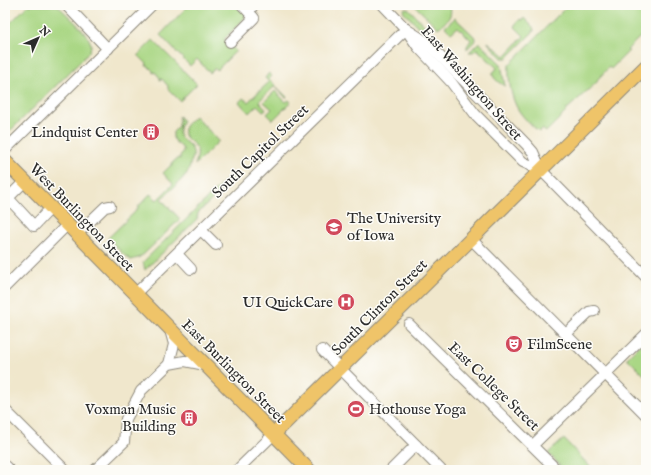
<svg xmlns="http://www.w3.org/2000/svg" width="651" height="475" viewBox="0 0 651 475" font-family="'IM FELL English',serif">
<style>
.green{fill:#aad785;stroke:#6a8158}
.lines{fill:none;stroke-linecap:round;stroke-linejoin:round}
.minor-casing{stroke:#8e897c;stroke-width:12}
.major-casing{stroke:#8e897c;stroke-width:15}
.minor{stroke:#fff;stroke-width:10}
.major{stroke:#efc469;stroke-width:13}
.labels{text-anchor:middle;stroke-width:3;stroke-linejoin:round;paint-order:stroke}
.street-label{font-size:15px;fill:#2b2b2b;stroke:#fdfcf7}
.poi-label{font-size:15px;fill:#2b2b2b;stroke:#fdfcf7;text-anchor:end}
</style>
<rect width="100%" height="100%" fill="#fdfcf7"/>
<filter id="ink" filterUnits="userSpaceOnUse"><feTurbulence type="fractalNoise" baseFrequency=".025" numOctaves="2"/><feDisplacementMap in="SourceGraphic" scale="8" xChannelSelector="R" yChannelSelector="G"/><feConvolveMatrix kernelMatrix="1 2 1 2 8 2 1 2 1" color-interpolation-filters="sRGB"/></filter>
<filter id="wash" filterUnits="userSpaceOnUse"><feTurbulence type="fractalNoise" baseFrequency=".012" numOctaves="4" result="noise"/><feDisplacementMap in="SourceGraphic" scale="16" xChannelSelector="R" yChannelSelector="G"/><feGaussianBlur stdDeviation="0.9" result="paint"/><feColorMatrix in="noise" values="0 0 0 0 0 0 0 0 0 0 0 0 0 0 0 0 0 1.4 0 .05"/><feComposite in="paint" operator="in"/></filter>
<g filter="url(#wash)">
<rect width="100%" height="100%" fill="#f0e7cc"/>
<g class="green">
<path d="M 28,5 L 57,5 C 65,13 92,36 91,46 C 91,50 87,54 85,57 L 9,132 L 5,133 L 5,28 Z"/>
<polygon points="189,5 237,5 248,15 224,39 236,51 217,70 215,68 210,73 197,59 190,66 160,35"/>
<path d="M 414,5 L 450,5 C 453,17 447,21 438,28 Z"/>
<path d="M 568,5 L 641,5 L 646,6 L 646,34 L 642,39 L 640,37 L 627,50 L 629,51 L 611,69 L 609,67 L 597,80 L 598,81 L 566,110 L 567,111 L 546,132 L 542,129 L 539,132 C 533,126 524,119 519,111 C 511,99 508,79 509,65 Z"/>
<polygon points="405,8 409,9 426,27 427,28 423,32 403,11"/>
<polygon points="455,18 476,38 476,40 467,49 467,46 471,40 458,27 451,33 445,27"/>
<polygon points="524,18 533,27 534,30 533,32 507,58 502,58 488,43 488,42 505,56 524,36 514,26 520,19 522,20"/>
<polygon points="153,40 197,84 180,101 168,89 168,86 162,79 160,80 160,78 155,72 153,73 153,71 148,66 146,66 147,64 138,55"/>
<path d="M 478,43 L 480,43 L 501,64 L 505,86 C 499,83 495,80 492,74 L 497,68 L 477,49 L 473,52 L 469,52 Z"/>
<polygon points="269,73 272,76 269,79 287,97 286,98 275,86 259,101 266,109 263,111 257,105 249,113 239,102 243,98 248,102 269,82 265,78"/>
<polygon points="275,91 286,102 289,100 291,102 273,120 267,114 272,109 264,102"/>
<path d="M 179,116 L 183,121 C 170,140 191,140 193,152 C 194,156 192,160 190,164 C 190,167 189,170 187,173 C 180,183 169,191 161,199 L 180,219 L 144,254 L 138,258 L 131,260 L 124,255 L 108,238 L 138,209 L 138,207 L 150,194 L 157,200 L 173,184 L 163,173 L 170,166 L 172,166 L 172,163 L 178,158 L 180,159 L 180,156 L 183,152 L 183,149 L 178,143 L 176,143 L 176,142 L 173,138 L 173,132 L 179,126 Z"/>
<path d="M 195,116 L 219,141 L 195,165 C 201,146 195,147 184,135 C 182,125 189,123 195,116 Z"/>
<polygon points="230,176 233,179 198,213 197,219 145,270 143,262"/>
<polygon points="646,339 646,377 627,358"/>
<polygon points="564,439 593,470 564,470 548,453"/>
</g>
</g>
<g filter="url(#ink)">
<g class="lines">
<defs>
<g id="minor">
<polyline points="66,5 108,49"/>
<polyline points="242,5 248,11 254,5"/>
<polyline points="383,5 406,29 425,41 526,144 533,152 541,170 646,277"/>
<polyline points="407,31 418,47 451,82 475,114 523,162 541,170"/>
<polyline points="230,42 254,18 248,11"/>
<polyline points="5,150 152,5"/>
<polyline points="25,181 8,198 34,226 51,208"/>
<polyline points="201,230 216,245"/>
<polyline points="77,234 105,207 110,206"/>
<polyline points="471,239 646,415"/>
<polyline points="177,254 191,269"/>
<polyline points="5,287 67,225"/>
<polyline points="135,294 406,29"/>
<polyline points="409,324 557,470"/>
<polyline points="566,334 589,312 594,311"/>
<polyline points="322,350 441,470"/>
<polyline points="169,364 174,344 170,330"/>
<polyline points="5,410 65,470"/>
<polyline points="533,445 646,334"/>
<polyline points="5,466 9,470"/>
<polyline points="95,470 124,442 126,419 141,391 169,364 185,361 205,365"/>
<polyline points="237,470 274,434"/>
<polyline points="391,470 416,445"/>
</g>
<g id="major">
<polyline points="5,161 309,470"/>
<polyline points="274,434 646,66"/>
</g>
</defs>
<use href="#minor" class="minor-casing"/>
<use href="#major" class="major-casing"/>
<use href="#minor" class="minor"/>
<use href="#major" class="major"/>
</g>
</g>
<defs>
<symbol id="building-disc" viewBox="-11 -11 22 22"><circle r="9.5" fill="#d1495b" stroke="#fdfcf7"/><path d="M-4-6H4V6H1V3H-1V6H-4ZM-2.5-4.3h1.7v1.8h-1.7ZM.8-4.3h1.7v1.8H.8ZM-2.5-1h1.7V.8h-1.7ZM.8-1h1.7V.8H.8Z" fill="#fff"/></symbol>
<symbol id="university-disc" viewBox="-11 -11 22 22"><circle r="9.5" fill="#d1495b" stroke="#fdfcf7"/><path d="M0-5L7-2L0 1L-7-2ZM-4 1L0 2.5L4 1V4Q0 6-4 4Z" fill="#fff"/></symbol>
<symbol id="hospital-disc" viewBox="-11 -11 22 22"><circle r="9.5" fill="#d1495b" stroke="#fdfcf7"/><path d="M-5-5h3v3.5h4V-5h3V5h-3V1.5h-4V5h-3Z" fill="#fff"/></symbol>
<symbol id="theatre-disc" viewBox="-11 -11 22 22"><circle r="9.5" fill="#d1495b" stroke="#fdfcf7"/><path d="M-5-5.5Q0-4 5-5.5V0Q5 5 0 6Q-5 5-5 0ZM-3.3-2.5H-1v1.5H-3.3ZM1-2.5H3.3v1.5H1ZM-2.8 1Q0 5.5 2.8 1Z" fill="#fff"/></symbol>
<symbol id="stadium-disc" viewBox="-11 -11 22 22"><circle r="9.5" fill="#d1495b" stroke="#fdfcf7"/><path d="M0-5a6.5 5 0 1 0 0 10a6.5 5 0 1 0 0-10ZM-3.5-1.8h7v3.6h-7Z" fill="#fff"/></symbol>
</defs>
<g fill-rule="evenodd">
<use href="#building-disc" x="141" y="122" width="20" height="20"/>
<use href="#university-disc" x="324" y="217" width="20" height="20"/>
<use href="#hospital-disc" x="336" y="292" width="20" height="20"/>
<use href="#theatre-disc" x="504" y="334" width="20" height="20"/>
<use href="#stadium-disc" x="346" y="399" width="20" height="20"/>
<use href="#building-disc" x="179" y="408" width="20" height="20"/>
</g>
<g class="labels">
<g class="street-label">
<text transform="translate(472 83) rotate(49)" y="5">East Washington Street</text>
<text transform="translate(260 151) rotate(-44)" y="5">South Capitol Street</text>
<text transform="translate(82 217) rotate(46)" y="5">West Burlington Street</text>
<text transform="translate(379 307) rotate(-45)" y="5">South Clinton Street</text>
<text transform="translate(234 371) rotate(45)" y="5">East Burlington Street</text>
<text transform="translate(494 386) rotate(44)" y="5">East College Street</text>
</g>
<g class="poi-label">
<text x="138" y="137">Lindquist Center</text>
<text x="347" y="223" text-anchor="start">The University<tspan x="347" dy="17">of Iowa</tspan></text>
<text x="333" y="307">UI QuickCare</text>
<text x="527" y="349" text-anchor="start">FilmScene</text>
<text x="176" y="414">Voxman Music<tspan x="176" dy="17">Building</tspan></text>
<text x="369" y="414" text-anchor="start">Hothouse Yoga</text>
</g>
</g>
<rect width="651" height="475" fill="none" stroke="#fdfcf7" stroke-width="20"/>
<g transform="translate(38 38) rotate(45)" stroke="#fdfcf7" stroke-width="3" paint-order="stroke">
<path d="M0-3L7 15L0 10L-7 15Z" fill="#2b2b2b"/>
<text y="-6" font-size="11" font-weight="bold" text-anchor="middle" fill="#2b2b2b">N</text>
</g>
</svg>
